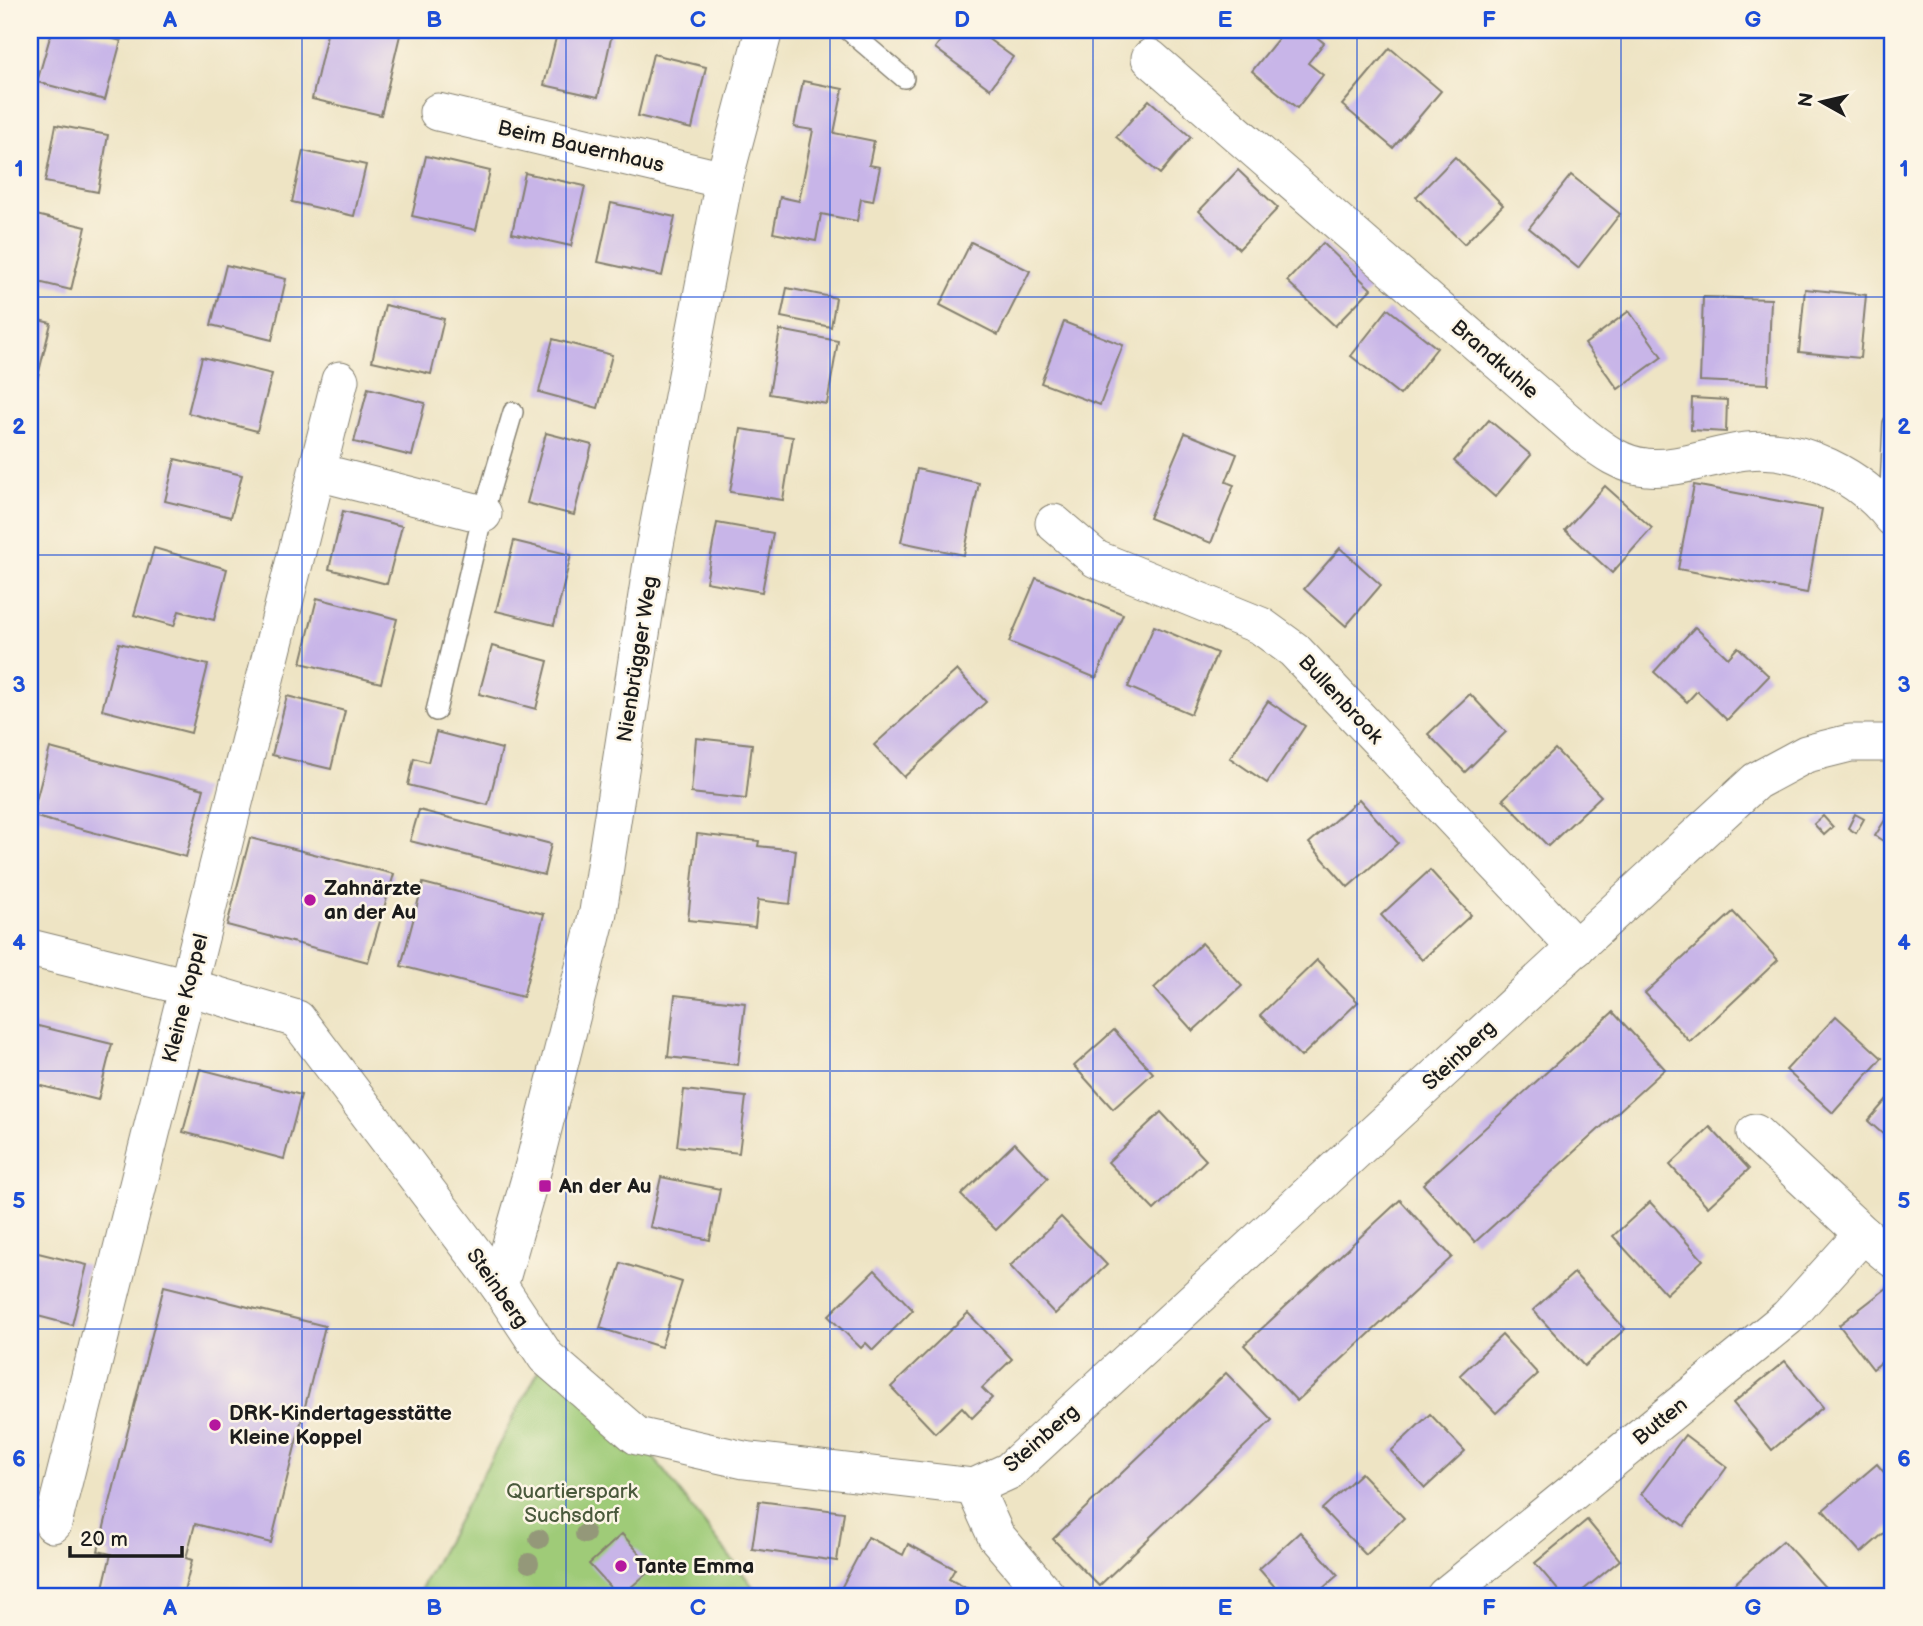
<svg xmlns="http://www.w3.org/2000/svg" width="1923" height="1626" viewBox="0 0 1923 1626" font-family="'Balsamiq Sans',sans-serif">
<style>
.park{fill:#9fcb78;stroke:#5e744a;stroke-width:2}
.building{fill:#c8b5e8}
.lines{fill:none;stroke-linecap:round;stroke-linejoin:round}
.lane-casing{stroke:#858070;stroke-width:22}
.street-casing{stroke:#858070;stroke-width:39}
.lane{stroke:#fff;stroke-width:19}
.street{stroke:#fff;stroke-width:37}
.tree{fill:#949879}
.grid{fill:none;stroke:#1d4ed8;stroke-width:2;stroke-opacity:0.55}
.poi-dot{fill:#b5179e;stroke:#fcf5e5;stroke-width:2.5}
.labels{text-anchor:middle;stroke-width:5;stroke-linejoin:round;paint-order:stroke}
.street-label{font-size:21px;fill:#1c1c1c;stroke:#fcf5e5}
.poi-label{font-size:21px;font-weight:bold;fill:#1c1c1c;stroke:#fcf5e5;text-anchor:start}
.park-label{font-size:21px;fill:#4a593c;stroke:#fcf5e5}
.neatline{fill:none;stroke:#1d4ed8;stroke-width:2.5}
.grid-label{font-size:23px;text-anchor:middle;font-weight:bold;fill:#1d4ed8}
</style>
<rect width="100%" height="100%" fill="#fcf5e5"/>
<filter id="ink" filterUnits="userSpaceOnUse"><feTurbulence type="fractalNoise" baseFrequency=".0143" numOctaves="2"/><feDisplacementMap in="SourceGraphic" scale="14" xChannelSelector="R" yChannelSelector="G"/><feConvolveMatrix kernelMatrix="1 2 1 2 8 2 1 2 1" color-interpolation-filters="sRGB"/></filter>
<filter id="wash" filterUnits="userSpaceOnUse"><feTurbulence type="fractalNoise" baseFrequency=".00686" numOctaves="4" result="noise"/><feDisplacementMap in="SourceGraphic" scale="28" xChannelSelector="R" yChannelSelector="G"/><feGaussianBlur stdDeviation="1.57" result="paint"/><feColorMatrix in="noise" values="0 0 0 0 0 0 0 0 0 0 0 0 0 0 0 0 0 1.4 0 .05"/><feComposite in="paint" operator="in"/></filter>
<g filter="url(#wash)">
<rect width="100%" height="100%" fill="#eee4c4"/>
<polygon class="park" points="546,1357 637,1436 760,1596 417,1596"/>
<g id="blocks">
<g class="building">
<polygon points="52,30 81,30 121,41 105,100 37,82"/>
<polygon points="328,30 401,31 381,115 312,99"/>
<polygon points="558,30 592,30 612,34 598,97 544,85"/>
<polygon points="948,30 976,30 1013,57 990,89 935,48"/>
<polygon points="1285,30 1308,30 1324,43 1308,63 1323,75 1297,108 1252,71"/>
<polygon points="1390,48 1441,91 1393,148 1342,105"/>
<polygon points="653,54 706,67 692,129 638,116"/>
<polygon points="803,81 843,89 834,133 874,141 869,165 880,167 873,201 861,199 857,221 821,214 816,241 773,233 780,197 799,201 813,130 794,127"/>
<polygon points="1149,100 1191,137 1160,174 1116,137"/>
<polygon points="56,125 108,135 98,192 45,182"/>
<polygon points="303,151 366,165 354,216 292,202"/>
<polygon points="426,156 490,171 476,230 412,216"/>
<polygon points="1455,157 1503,205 1464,244 1416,197"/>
<polygon points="1238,170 1278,208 1239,249 1199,211"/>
<polygon points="525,173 585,186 571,246 512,233"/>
<polygon points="1571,175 1620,214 1578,268 1529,228"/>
<polygon points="611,203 675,217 662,276 598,262"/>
<polygon points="32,214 86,227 71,290 30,280 30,224"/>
<polygon points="971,242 1030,271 998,335 940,305"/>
<polygon points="1323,243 1371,289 1335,326 1287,281"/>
<polygon points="226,265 286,279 272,340 211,325"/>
<polygon points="787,288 836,298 831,327 781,317"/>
<polygon points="1805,289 1866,295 1860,358 1799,352"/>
<polygon points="1703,297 1771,299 1768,384 1700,381"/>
<polygon points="385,305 444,319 431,374 372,361"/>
<polygon points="1388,309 1437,348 1400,395 1351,356"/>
<polygon points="1629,311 1662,357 1618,389 1585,344"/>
<polygon points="30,318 51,323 36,384 30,383"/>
<polygon points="1064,322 1123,345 1100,405 1041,383"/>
<polygon points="780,330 838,341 827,404 769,394"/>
<polygon points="553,339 612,355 598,408 539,392"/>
<polygon points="202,357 272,374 257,431 188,413"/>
<polygon points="368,388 425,403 412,456 354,442"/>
<polygon points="1692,398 1727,400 1726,432 1691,430"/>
<polygon points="1489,420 1531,455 1495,497 1454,461"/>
<polygon points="741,429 793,437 783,500 730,492"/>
<polygon points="546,433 592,445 574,515 527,503"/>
<polygon points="1185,433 1237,454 1226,482 1234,485 1211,543 1149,518"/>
<polygon points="175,459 242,475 231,517 165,501"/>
<polygon points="917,469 979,483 964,555 901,542"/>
<polygon points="1694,485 1822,509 1807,593 1678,569"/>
<polygon points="1605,486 1652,528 1612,573 1565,530"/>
<polygon points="343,511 402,526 387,584 329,569"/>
<polygon points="717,523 773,533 762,592 706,582"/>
<polygon points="514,541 571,555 554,625 496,611"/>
<polygon points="154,548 227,569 214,620 179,611 174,626 134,615"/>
<polygon points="1340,548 1381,585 1346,626 1304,589"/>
<polygon points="1036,578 1123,614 1096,678 1009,642"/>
<polygon points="317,598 397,619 381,683 301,663"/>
<polygon points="1154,626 1217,653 1191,714 1128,687"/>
<polygon points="1695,627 1728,658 1738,647 1769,676 1727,720 1697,691 1687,702 1654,672"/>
<polygon points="119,643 208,665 191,733 102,710"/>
<polygon points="492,646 548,661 536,709 479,694"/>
<polygon points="957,670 986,702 904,777 874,745"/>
<polygon points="1470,694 1506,732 1465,772 1428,734"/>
<polygon points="287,696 345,711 331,769 272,755"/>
<polygon points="1268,701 1305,726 1267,783 1230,758"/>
<polygon points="436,732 502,749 488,805 408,785 414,758 428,762"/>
<polygon points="696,738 752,744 746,799 691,793"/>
<polygon points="50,748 204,789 186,857 32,816"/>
<polygon points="1555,749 1601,796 1548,846 1503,799"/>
<polygon points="1359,799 1398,843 1348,887 1309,843"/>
<polygon points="1893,807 1893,840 1890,845 1875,836"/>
<polygon points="419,810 551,844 544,875 410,841"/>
<polygon points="1855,814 1864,819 1856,833 1848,828"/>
<polygon points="1823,816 1833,827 1824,835 1814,824"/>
<polygon points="697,834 759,841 758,846 796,850 790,904 758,900 755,927 688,920"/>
<polygon points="250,838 394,874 368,962 227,925"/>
<polygon points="1430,870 1471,915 1422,960 1381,915"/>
<polygon points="423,883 544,914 523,997 401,966"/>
<polygon points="1733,912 1778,960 1690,1042 1645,993"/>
<polygon points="1202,943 1242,986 1193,1031 1154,988"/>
<polygon points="1317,960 1358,1002 1301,1057 1260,1015"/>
<polygon points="675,995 745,1003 738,1065 668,1057"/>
<polygon points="1613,1012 1665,1069 1475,1242 1423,1184"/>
<polygon points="1836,1016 1882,1058 1833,1113 1786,1070"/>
<polygon points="30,1024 112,1044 98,1100 30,1083"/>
<polygon points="1114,1030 1153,1073 1113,1109 1074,1066"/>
<polygon points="200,1069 301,1095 284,1159 183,1132"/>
<polygon points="684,1090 746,1097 739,1153 677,1146"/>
<polygon points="1893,1092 1893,1143 1868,1121"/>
<polygon points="1161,1112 1206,1160 1154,1210 1108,1162"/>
<polygon points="1710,1127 1749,1169 1708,1207 1670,1165"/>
<polygon points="1015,1143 1048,1178 996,1230 961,1195"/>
<polygon points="661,1177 720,1189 710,1240 650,1227"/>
<polygon points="1400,1200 1452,1257 1297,1401 1244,1345"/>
<polygon points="1650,1202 1703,1260 1666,1294 1613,1236"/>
<polygon points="1061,1217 1107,1265 1055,1314 1010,1266"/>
<polygon points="30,1251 87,1265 72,1325 30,1314"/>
<polygon points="621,1263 682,1282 661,1347 600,1328"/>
<polygon points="875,1270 913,1310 873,1350 866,1343 861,1348 828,1316"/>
<polygon points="1574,1273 1625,1329 1584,1366 1533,1310"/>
<polygon points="1892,1284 1893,1353 1873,1369 1839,1325"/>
<polygon points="164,1286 325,1326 271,1543 195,1524 186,1558 192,1560 183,1596 101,1596 111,1554 98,1551"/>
<polygon points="968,1313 1012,1359 982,1388 992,1398 972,1418 962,1407 935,1433 891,1387"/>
<polygon points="1502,1335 1538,1374 1496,1413 1460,1375"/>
<polygon points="1785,1361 1823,1407 1772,1450 1733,1403"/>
<polygon points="1226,1373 1272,1420 1099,1586 1053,1539"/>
<polygon points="1430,1414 1465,1451 1425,1488 1391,1451"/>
<polygon points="1685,1435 1727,1467 1684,1526 1641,1494"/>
<polygon points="1877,1464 1893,1483 1893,1525 1861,1553 1823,1510"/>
<polygon points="30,1465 38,1467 31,1498 30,1497"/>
<polygon points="1361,1473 1404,1518 1366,1555 1322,1509"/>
<polygon points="759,1501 844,1512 837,1561 752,1549"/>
<polygon points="1587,1520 1620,1560 1576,1596 1563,1596 1535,1563"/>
<polygon points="1300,1532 1338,1575 1314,1596 1283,1596 1259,1569"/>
<polygon points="622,1534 653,1568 621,1596 618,1596 589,1564"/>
<polygon points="868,1537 903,1555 908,1544 955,1569 949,1579 981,1596 840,1596 838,1594"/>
<polygon points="1783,1541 1833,1596 1721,1596 1752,1568"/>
</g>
</g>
</g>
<g filter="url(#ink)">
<use href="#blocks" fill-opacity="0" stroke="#858070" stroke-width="2"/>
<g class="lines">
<defs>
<g id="lane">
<polyline points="848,30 904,78"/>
<polyline points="1889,511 1893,424"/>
<polyline points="436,711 483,514 513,412"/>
</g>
<g id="street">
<path d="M 1150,58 L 1584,436 C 1603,451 1622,465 1646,467 C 1678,471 1715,454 1747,451 C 1800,445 1861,477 1893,518"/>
<polyline points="438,112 724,180"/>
<polyline points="318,472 483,514"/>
<polyline points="1054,523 1096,559 1261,626 1294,650 1576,948"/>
<polyline points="30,948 188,987 297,1019 499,1286 546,1357 637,1436 744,1460 974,1487 1009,1471 1756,781 1806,754 1850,743 1893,743"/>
<polyline points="1755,1133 1863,1234 1893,1259"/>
<polyline points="499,1286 533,1168 598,912 654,550 724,180 764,30"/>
<polyline points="974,1487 996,1536 1047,1596"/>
<polyline points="53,1524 340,380"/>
<polyline points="1445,1596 1788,1317 1863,1234"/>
</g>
</defs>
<use href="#lane" class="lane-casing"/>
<use href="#street" class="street-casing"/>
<use href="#lane" class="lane"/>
<use href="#street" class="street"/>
</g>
<g class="tree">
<circle cx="585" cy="1534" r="10"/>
<circle cx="539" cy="1539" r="10"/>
<circle cx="529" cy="1563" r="10"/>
</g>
</g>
<path class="grid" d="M 302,30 L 302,1596M 566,30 L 566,1596M 830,30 L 830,1596M 1093,30 L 1093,1596M 1357,30 L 1357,1596M 1621,30 L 1621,1596M 30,297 L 1893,297M 30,555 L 1893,555M 30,813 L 1893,813M 30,1071 L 1893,1071M 30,1329 L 1893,1329"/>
<g class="poi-dot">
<circle cx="310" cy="900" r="7"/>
<rect x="538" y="1179" width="14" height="14" rx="3.5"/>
<circle cx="215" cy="1425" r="7"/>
<circle cx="621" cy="1566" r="7"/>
</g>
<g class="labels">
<g class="street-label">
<text transform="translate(581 146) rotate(13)" y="7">Beim Bauernhaus</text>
<text transform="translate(1495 359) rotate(41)" y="7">Brandkuhle</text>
<text transform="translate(637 659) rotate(-81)" y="7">Nienbrügger Weg</text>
<text transform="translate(1341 699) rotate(47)" y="7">Bullenbrook</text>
<text transform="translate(185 998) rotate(-76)" y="7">Kleine Koppel</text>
<text transform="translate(1459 1055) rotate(-43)" y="7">Steinberg</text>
<text transform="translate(498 1288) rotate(55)" y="7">Steinberg</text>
<text transform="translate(1660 1421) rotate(-39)" y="7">Butten</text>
<text transform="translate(1041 1438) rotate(-41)" y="7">Steinberg</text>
</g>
<g class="poi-label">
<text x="324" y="895">Zahnärzte<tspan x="324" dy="24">an der Au</tspan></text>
<text x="559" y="1193">An der Au</text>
<text x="229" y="1420">DRK-Kindertagesstätte<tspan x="229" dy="24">Kleine Koppel</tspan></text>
<text x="635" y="1573">Tante Emma</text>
</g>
<g class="park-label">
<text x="572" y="1498">Quartierspark<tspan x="572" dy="24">Suchsdorf</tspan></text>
</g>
</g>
<rect width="1923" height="1626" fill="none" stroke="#fcf5e5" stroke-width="77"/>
<g transform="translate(1822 102) rotate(278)" stroke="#fcf5e5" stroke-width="5" paint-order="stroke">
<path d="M0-5L12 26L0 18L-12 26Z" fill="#1c1c1c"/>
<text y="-10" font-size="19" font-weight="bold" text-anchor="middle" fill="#1c1c1c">N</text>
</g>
<path d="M70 1546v10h112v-10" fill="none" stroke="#1c1c1c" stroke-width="3.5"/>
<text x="80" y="1546" font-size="21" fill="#1c1c1c" stroke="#fcf5e5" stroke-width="5" paint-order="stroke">20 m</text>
<rect x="38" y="38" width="1846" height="1550" class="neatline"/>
<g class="grid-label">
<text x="170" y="27">A</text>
<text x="434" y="27">B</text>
<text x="698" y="27">C</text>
<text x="962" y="27">D</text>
<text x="1225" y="27">E</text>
<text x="1489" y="27">F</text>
<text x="1753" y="27">G</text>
<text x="19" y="176">1</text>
<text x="1904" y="176">1</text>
<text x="19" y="434">2</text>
<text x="1904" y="434">2</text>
<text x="19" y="692">3</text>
<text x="1904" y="692">3</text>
<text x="19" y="950">4</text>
<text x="1904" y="950">4</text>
<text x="19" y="1208">5</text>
<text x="1904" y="1208">5</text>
<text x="19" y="1466">6</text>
<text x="1904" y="1466">6</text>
<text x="170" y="1615">A</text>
<text x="434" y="1615">B</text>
<text x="698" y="1615">C</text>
<text x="962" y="1615">D</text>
<text x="1225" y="1615">E</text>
<text x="1489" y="1615">F</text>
<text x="1753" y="1615">G</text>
</g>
</svg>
